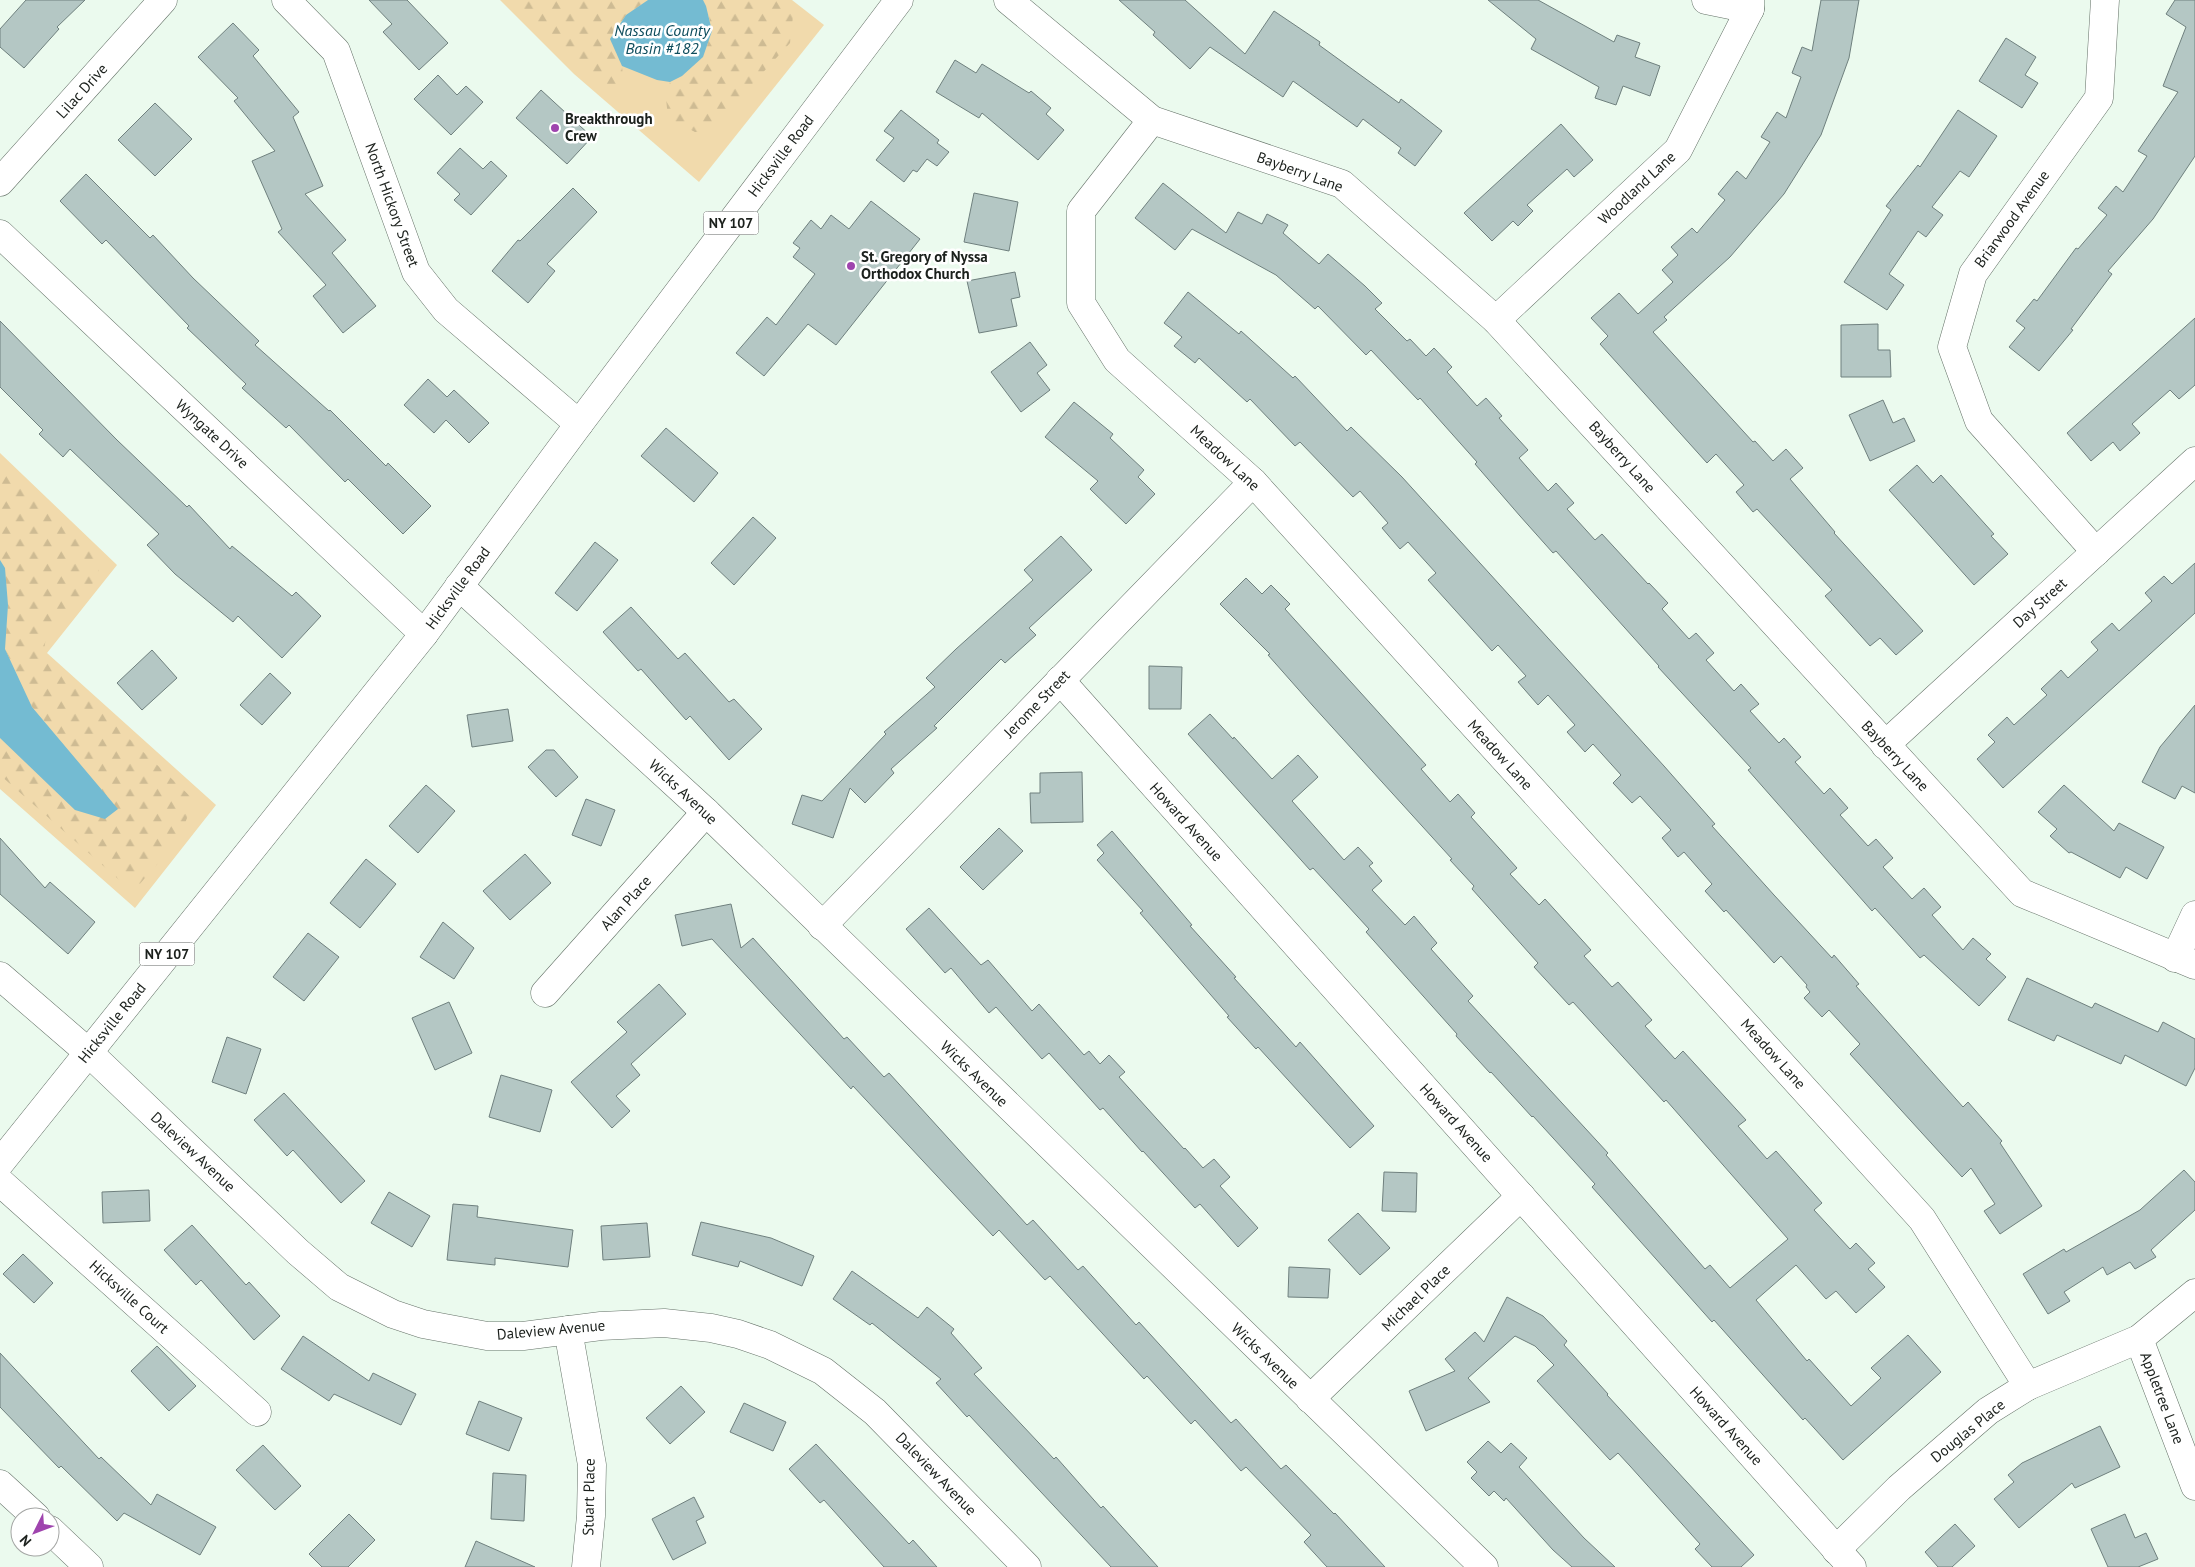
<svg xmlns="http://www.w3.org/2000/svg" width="2195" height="1567" viewBox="0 0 2195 1567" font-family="'PT Sans',sans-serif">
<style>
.green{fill:#f1daac}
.forest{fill:url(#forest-firs)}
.water{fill:#74bbd2}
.building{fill:#b4c7c4;stroke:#6f807e}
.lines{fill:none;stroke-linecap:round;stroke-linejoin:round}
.minor-casing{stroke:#657268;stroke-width:29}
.major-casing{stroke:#657268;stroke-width:29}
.minor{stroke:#fff;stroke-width:28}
.major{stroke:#fff;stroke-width:28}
.poi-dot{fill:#9f44ae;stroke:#fff;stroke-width:2}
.labels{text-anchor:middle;stroke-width:5;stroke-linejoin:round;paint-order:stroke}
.shield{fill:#fff;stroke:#5f6360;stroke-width:1}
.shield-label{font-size:14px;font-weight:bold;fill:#1b201c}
.street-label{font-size:15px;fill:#1b201c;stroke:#fff}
.poi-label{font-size:15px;font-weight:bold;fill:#1b201c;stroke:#fff;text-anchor:start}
.water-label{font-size:16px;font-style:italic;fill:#0d4c5c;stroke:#fff}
</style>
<defs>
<pattern id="forest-firs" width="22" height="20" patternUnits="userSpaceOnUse" patternTransform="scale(1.25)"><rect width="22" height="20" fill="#f1daac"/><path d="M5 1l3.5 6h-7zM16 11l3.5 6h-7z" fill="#cebb93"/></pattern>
</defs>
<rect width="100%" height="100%" fill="#ebfaee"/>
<g class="green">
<polygon points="500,0 792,0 824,25 699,182 574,74"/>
<polygon points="0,453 117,565 47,653 216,805 135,908 0,789"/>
</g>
<g class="forest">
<polygon points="523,0 648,0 626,15 610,39 622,66 624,88 613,91 574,63 518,6"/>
<path d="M 703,0 L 780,0 L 793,16 L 790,43 L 709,131 L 695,132 L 668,118 L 666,98 L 670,82 C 681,76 697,67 703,56 C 712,39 713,16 703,0 Z"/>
<path d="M 0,463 L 99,559 L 98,578 L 47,631 L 44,650 L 60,673 L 192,798 C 187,835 163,857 139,885 L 125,885 L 0,775 L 0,738 L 75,810 L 85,768 L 32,707 L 5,649 L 8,605 L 5,568 L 0,560 Z"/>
</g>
<g class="water">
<polygon points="648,0 703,0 706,6 712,31 703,57 682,76 670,82 657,80 622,66 610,39 626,15"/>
<polygon points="0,560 5,568 8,605 5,649 32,707 118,809 105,819 75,810 0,738"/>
</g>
<g class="building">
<polygon points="26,0 85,0 57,27 59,29 24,68 0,47 0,29"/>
<polygon points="369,0 407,0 448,43 419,70 383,32 392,24"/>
<polygon points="1119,0 1185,0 1245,54 1274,11 1320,42 1319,45 1399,103 1401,99 1442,131 1415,166 1398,153 1401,148 1363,119 1357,127 1293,81 1283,97 1210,47 1190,69 1153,35 1155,32"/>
<polygon points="1488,0 1538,0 1614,42 1617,35 1640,43 1635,57 1660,66 1650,96 1623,86 1616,105 1595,98 1599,87 1531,49 1536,39"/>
<polygon points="1821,0 1859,0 1849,58 1821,135 1784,194 1730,257 1664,317 1667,320 1653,332 1753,442 1755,441 1773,461 1786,449 1803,468 1790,479 1835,532 1834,533 1923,631 1896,655 1880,638 1870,646 1825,596 1832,590 1757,509 1753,512 1736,492 1744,485 1716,454 1707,463 1600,344 1608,336 1591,318 1619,293 1638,314 1673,282 1662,270 1678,255 1671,247 1692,228 1697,233 1725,200 1718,194 1737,171 1746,179 1770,142 1761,137 1777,112 1786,118 1801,77 1792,73 1802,47 1812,51"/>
<polygon points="2175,0 2195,0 2195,156 2153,219 2108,271 2112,274 2071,329 2073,330 2039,371 2009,347 2025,328 2016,321 2034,299 2037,301 2076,248 2078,249 2107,215 2098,208 2116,186 2123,192 2147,156 2138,151 2178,92 2163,86 2186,27 2166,14"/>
<polygon points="233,23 259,50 253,56 299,112 293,117 323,186 305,194 346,240 332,253 376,306 343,333 313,296 326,285 278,232 282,229 252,161 275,151 234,101 238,98 198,57"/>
<polygon points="2006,38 2036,57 2025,75 2038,83 2022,108 1979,81"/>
<polygon points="955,60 976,73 982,64 1029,93 1031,91 1051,108 1046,114 1064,130 1038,160 982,113 979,118 936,92"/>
<polygon points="438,75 457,95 466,86 483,102 451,135 414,99"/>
<polygon points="541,90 592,137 567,164 516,118"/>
<polygon points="155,103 192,139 155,176 118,140"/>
<polygon points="901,110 939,140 937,143 949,152 937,166 927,159 917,172 913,170 904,182 876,160 894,138 884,131"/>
<polygon points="1958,110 1997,136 1969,177 1960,171 1932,207 1943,215 1926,237 1918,231 1889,274 1904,285 1887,310 1844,282 1891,210 1886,206 1918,165 1920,167"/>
<polygon points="1561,124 1593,160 1574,177 1567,169 1527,205 1533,211 1518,226 1513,221 1492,241 1464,213"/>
<polygon points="460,148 483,169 491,161 507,176 471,215 454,200 460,194 437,173"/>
<polygon points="86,174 150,238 153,235 193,278 259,341 255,345 329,411 330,410 386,466 388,463 431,506 403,534 348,479 345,482 289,425 286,428 242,388 246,384 187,328 189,326 106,240 102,244 60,201"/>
<polygon points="1163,183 1226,233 1238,212 1262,224 1267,214 1288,225 1283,233 1319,264 1328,254 1365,286 1382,303 1375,309 1407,341 1410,339 1426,356 1434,348 1452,367 1447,372 1477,406 1486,398 1502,416 1499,418 1528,450 1519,458 1548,491 1556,483 1574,503 1567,509 1595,540 1602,534 1648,584 1649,583 1668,603 1662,609 1689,639 1696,633 1714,653 1706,660 1734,691 1741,684 1759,704 1750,711 1779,743 1784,738 1801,757 1795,762 1824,794 1830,788 1848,808 1840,815 1868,846 1876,839 1893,858 1883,867 1912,899 1924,888 1941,907 1932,915 1963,950 1973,938 1991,954 1986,959 2006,977 1979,1006 1924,955 1920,958 1875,908 1872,911 1748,770 1751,768 1658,667 1659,666 1556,551 1553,553 1520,516 1475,464 1477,462 1420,398 1418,400 1371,350 1366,355 1318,306 1315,309 1276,275 1192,229 1175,250 1135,218"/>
<polygon points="573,188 597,212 547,264 555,271 528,303 492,271 518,240 520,241"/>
<polygon points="974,193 1018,202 1009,251 964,242"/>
<polygon points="871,201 920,239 836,345 808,324 764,376 736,353 767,317 776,325 815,274 793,257 800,248 793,243 811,220 821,229 831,215 849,229"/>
<polygon points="1015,272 1020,297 1011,299 1017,326 979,333 967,281"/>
<polygon points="1188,292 1239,334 1241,331 1293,378 1295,376 1347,431 1351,427 1402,477 1664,766 1715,824 1712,826 1774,895 1832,958 1834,955 1859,984 1856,986 1963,1107 1968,1102 2002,1141 2000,1143 2042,1206 2000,1234 1984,1211 1995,1204 1971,1168 1962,1177 1850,1054 1860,1044 1829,1010 1822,1017 1804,998 1810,992 1806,987 1807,985 1781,956 1774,963 1726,910 1724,912 1705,891 1712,884 1684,852 1678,857 1662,838 1671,830 1640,796 1632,803 1613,783 1621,775 1593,744 1585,752 1567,732 1575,725 1548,695 1538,705 1518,682 1526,676 1498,645 1492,651 1428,580 1436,573 1408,542 1400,549 1382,528 1388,523 1360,491 1353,497 1300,442 1295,446 1250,399 1247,402 1199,358 1195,363 1174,346 1182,337 1164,323"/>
<polygon points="2195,318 2195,385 2179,399 2170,390 2132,424 2140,433 2120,451 2113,442 2091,461 2067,433"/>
<polygon points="0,321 117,440 187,507 189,505 230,549 232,546 292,596 296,592 321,616 282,658 238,616 233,622 175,574 147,545 159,534 70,449 63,457 39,434 43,430 0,387"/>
<polygon points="1878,324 1878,350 1890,350 1891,377 1841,377 1841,325"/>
<polygon points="1030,342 1047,365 1037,373 1050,390 1021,412 991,372"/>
<polygon points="428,379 447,397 454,390 489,423 469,443 446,420 434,433 404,405"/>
<polygon points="1883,400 1893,423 1904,418 1915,441 1870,461 1849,415"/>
<polygon points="1074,402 1113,434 1110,438 1144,470 1138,477 1155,494 1126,524 1090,489 1098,481 1045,437"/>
<polygon points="666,428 718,473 694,502 641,456"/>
<polygon points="1917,465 1933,483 1941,475 1994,534 1991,536 2008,554 1974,585 1889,490"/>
<polygon points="753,517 776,538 734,585 711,563"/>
<polygon points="1061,536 1092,570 1029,628 1036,635 1005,663 1001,659 934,726 937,728 891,769 894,773 865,803 850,788 833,838 792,824 802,795 822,801 886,734 884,732 935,687 926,678 956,649 1033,580 1024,570"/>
<polygon points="595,542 618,560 577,611 555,593"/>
<polygon points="2195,563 2195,613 2003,788 1977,759 1995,742 1988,735 2007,717 2014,725 2047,695 2041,689 2061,670 2068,678 2098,650 2091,642 2112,623 2119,631 2152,601 2145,593 2164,576 2172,584"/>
<polygon points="1246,578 1262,594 1271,585 1290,604 1285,609 1426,765 1421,769 1450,802 1458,794 1475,813 1471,817 1517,868 1510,874 1539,905 1545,899 1591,950 1584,956 1612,987 1618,982 1652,1020 1645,1026 1675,1059 1683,1051 1746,1120 1738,1126 1767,1159 1776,1151 1822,1203 1814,1210 1850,1249 1856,1243 1875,1263 1868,1269 1885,1287 1856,1313 1836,1291 1826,1299 1796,1265 1756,1300 1807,1361 1809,1359 1851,1406 1881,1378 1871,1368 1908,1335 1941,1372 1843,1460 1805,1418 1803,1420 1714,1320 1712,1322 1592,1187 1595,1184 1533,1116 1532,1117 1491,1072 1490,1073 1456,1036 1457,1034 1366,932 1369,929 1313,868 1310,870 1188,734 1210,714 1233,739 1234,737 1272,779 1298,755 1318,777 1292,801 1344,860 1358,847 1373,863 1369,866 1382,881 1372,890 1405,925 1414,916 1437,943 1431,949 1473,996 1468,1001 1608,1153 1606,1155 1705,1269 1710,1265 1730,1288 1788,1239 1666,1100 1664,1102 1573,1002 1569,1005 1534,967 1538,963 1472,889 1474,886 1450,860 1452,859 1313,706 1268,655 1270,654 1220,604"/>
<polygon points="631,607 678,659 685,653 729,702 734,699 762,729 729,760 690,716 686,720 641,669 638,671 603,632"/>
<polygon points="152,650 177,678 142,710 117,683"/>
<polygon points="1149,666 1182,667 1181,709 1149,709"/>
<polygon points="270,673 291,693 262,725 240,705"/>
<polygon points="2195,705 2195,793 2182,786 2175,799 2142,782 2160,747"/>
<polygon points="508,709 513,741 472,747 467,715"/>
<polygon points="546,750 554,750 578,777 556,797 528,767"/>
<polygon points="1082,772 1083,822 1031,823 1030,793 1040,793 1040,773"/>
<polygon points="426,785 455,811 418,853 389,826"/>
<polygon points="2064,785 2114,831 2119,823 2164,847 2147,879 2126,867 2120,878 2071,852 2069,853 2050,836 2057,829 2038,812"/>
<polygon points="586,799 615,810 601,846 572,835"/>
<polygon points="999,828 1023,851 983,890 960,867"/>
<polygon points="1112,831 1192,925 1190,926 1236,977 1234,978 1296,1047 1300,1042 1374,1126 1350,1148 1258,1047 1256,1049 1227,1017 1229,1016 1140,913 1143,911 1097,860 1104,853 1097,845"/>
<polygon points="0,838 45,888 50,882 95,922 68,954 0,894"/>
<polygon points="525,854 551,883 510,920 483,891"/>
<polygon points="366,859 396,884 360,928 330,903"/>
<polygon points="731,904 741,948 753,938 844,1039 847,1037 884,1077 889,1073 1027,1225 1033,1220 1078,1270 1083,1266 1136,1325 1139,1322 1231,1423 1236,1419 1281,1469 1286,1465 1334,1514 1335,1513 1385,1567 1327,1567 1304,1542 1311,1535 1246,1467 1241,1471 1195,1420 1191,1424 1147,1376 1144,1379 1050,1276 1045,1280 999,1230 993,1236 853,1086 851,1089 712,939 682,946 675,915"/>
<polygon points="929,908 981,965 988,960 1032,1011 1039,1004 1084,1055 1089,1051 1100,1064 1109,1055 1125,1072 1119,1077 1184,1149 1185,1148 1203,1168 1214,1159 1230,1177 1220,1186 1258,1228 1238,1247 1200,1204 1195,1208 1143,1151 1142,1152 1103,1108 1100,1110 1049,1053 1042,1059 996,1007 989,1013 951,968 945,973 906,929"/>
<polygon points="443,922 474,948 454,979 420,957"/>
<polygon points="308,933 339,957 304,1001 273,977"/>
<polygon points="2027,978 2092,1008 2095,1003 2158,1032 2163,1022 2195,1039 2195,1068 2186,1086 2125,1055 2121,1064 2057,1035 2054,1041 2008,1020"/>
<polygon points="659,984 686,1014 631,1064 640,1075 616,1096 630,1111 612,1128 571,1082 627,1032 617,1022"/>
<polygon points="449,1002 472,1053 435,1070 412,1018"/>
<polygon points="227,1037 261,1049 246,1094 212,1082"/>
<polygon points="501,1075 552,1090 540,1132 489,1117"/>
<polygon points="284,1093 365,1181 341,1203 293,1150 287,1156 254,1120"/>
<polygon points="2184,1170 2195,1182 2195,1210 2151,1250 2156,1257 2135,1269 2130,1262 2107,1275 2103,1267 2064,1292 2070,1301 2048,1314 2023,1274 2064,1249 2066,1252 2140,1210"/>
<polygon points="1384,1172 1417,1173 1416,1212 1382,1211"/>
<polygon points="149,1190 150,1221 103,1223 102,1192"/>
<polygon points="389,1192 430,1216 412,1247 371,1223"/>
<polygon points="453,1204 478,1206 477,1217 573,1230 568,1267 495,1258 495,1265 447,1260"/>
<polygon points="1358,1213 1390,1248 1360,1275 1328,1240"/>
<polygon points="701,1222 771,1238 814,1256 802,1286 740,1261 738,1267 692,1255"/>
<polygon points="647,1223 650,1257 603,1260 601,1226"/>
<polygon points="192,1225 246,1285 249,1282 280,1316 254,1340 201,1280 196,1285 164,1250"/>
<polygon points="23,1254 53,1283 34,1303 3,1274"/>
<polygon points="1289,1267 1330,1269 1328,1298 1288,1297"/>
<polygon points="852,1271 918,1318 927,1307 954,1329 951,1333 982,1368 974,1374 1054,1459 1056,1457 1101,1508 1103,1506 1158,1567 1111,1567 969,1415 967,1417 936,1383 941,1379 872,1323 870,1325 833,1299"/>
<polygon points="1507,1297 1543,1316 1567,1341 1564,1345 1608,1394 1607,1395 1754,1555 1741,1567 1712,1567 1695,1549 1700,1544 1630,1466 1618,1453 1610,1460 1537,1381 1554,1365 1535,1346 1515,1336 1468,1378 1490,1402 1426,1431 1409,1391 1455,1371 1445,1359 1475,1332 1484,1342"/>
<polygon points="303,1336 369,1381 373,1373 416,1394 401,1425 334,1394 329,1401 281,1369"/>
<polygon points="157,1346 196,1386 169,1411 131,1371"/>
<polygon points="0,1353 99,1459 101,1457 151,1505 157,1494 216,1527 200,1555 124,1513 117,1521 61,1466 59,1468 0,1407"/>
<polygon points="681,1386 705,1412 670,1444 646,1418"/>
<polygon points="479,1401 522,1418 509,1451 466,1434"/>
<polygon points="744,1403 786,1422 773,1451 730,1432"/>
<polygon points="2100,1426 2120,1467 2075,1488 2072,1483 2019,1528 1994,1499 2014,1482 2008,1475 2022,1463"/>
<polygon points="1488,1441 1501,1453 1511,1443 1527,1458 1519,1467 1584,1538 1615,1567 1572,1567 1553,1550 1506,1498 1504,1501 1494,1491 1489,1496 1471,1478 1477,1472 1467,1462"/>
<polygon points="816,1444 909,1544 913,1540 937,1567 884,1567 824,1500 820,1503 789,1469"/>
<polygon points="263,1445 301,1486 275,1510 236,1470"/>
<polygon points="493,1473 526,1475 524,1521 491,1519"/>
<polygon points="694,1497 704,1517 696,1521 706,1543 673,1560 652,1519"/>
<polygon points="349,1514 375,1540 348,1567 322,1567 309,1554"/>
<polygon points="2125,1514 2135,1538 2146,1533 2158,1559 2138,1567 2108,1567 2091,1529"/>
<polygon points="1955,1524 1975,1546 1952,1567 1938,1567 1925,1552"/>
<polygon points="476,1541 535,1567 465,1567"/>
</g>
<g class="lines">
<defs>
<g id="minor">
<polyline points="286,0 336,51 416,272 446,310 579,424"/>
<polyline points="1008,0 1152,120 1342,184 1496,320 2022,893 2195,965"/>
<polyline points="1706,0 1750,9"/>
<polyline points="1152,120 1081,211 1081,303 1117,360 1253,482 1922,1219 2028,1386"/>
<polyline points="0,182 163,0"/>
<polyline points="0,234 424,634"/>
<polyline points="1496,320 1678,150 1750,9 1750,0"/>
<polyline points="2096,552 1979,421 1952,347 1973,274 2099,98 2105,0"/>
<polyline points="459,586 706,812 1484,1567"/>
<polyline points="1060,680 1852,1567"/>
<polyline points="1885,745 2195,461"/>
<polyline points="822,926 1253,482"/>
<polyline points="2175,958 2195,915"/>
<polyline points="0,976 88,1052 298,1252 339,1287 393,1314 423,1324 487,1336 523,1336 601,1326 664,1323 711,1328 738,1334 770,1345 823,1371 875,1412 1027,1567"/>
<polyline points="545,993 706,812"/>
<polyline points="0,1182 257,1412"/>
<polyline points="568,1330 592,1465 591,1516 586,1567"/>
<polyline points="2139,1339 2195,1486"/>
<polyline points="1310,1399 1521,1196"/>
<polyline points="0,1484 36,1517"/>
<polyline points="50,1530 89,1567"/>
<polyline points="1836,1550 1899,1488 1988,1411 2028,1386 2139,1339 2195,1293"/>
</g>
<polyline id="major" points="0,1163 424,634 579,424 899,0"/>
</defs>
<use href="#minor" class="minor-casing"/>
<use href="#major" class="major-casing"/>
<use href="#minor" class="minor"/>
<use href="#major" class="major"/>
</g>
<g class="poi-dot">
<circle cx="555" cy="128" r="5"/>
<circle cx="851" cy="266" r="5"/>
</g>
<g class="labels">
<g class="shield">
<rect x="703.5" y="211.5" width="55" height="23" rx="4"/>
<rect x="139.5" y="942.5" width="55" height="23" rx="4"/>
</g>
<g class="shield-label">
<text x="731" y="228">NY 107</text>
<text x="167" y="959">NY 107</text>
</g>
<g class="street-label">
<text transform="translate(82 91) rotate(-48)" y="5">Lilac Drive</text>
<text transform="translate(781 156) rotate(-53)" y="5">Hicksville Road</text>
<text transform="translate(1300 172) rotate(20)" y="5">Bayberry Lane</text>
<text transform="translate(1637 188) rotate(-43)" y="5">Woodland Lane</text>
<text transform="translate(392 205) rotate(70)" y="5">North Hickory Street</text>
<text transform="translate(2012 219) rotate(-54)" y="5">Briarwood Avenue</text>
<text transform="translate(212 434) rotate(43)" y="5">Wyngate Drive</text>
<text transform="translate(1622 457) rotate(48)" y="5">Bayberry Lane</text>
<text transform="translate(1225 458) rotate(43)" y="5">Meadow Lane</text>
<text transform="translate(458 588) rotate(-54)" y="5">Hicksville Road</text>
<text transform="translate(2040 603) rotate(-42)" y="5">Day Street</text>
<text transform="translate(1037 704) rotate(-46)" y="5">Jerome Street</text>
<text transform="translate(1500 755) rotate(48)" y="5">Meadow Lane</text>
<text transform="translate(1895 756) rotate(47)" y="5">Bayberry Lane</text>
<text transform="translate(683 792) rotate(43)" y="5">Wicks Avenue</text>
<text transform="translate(1186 822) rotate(48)" y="5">Howard Avenue</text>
<text transform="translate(626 903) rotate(-48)" y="5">Alan Place</text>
<text transform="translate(112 1023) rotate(-51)" y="5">Hicksville Road</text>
<text transform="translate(1773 1054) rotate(48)" y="5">Meadow Lane</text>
<text transform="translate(974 1074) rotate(44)" y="5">Wicks Avenue</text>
<text transform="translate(1456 1123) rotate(48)" y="5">Howard Avenue</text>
<text transform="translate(193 1152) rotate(43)" y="5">Daleview Avenue</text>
<text transform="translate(129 1297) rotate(42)" y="5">Hicksville Court</text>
<text transform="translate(1416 1298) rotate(-44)" y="5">Michael Place</text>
<text transform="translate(551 1330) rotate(-5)" y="5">Daleview Avenue</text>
<text transform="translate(1265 1356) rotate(44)" y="5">Wicks Avenue</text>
<text transform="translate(2162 1398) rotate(69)" y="5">Appletree Lane</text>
<text transform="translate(1726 1426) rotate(48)" y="5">Howard Avenue</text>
<text transform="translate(1968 1431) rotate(-39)" y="5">Douglas Place</text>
<text transform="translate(936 1474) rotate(46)" y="5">Daleview Avenue</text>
<text transform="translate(589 1497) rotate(-89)" y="5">Stuart Place</text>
</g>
<g class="poi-label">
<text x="565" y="124">Breakthrough<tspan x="565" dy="17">Crew</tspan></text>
<text x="861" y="262">St. Gregory of Nyssa<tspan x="861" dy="17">Orthodox Church</tspan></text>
</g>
<g class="water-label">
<text x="662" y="36">Nassau County<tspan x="662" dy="18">Basin #182</tspan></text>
</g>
</g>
<g transform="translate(35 1532) rotate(228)"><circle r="24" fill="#ffffff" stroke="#a4a6a4"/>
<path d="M0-4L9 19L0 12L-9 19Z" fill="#9f44ae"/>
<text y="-8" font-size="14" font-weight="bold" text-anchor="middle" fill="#1b201c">N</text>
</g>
</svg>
